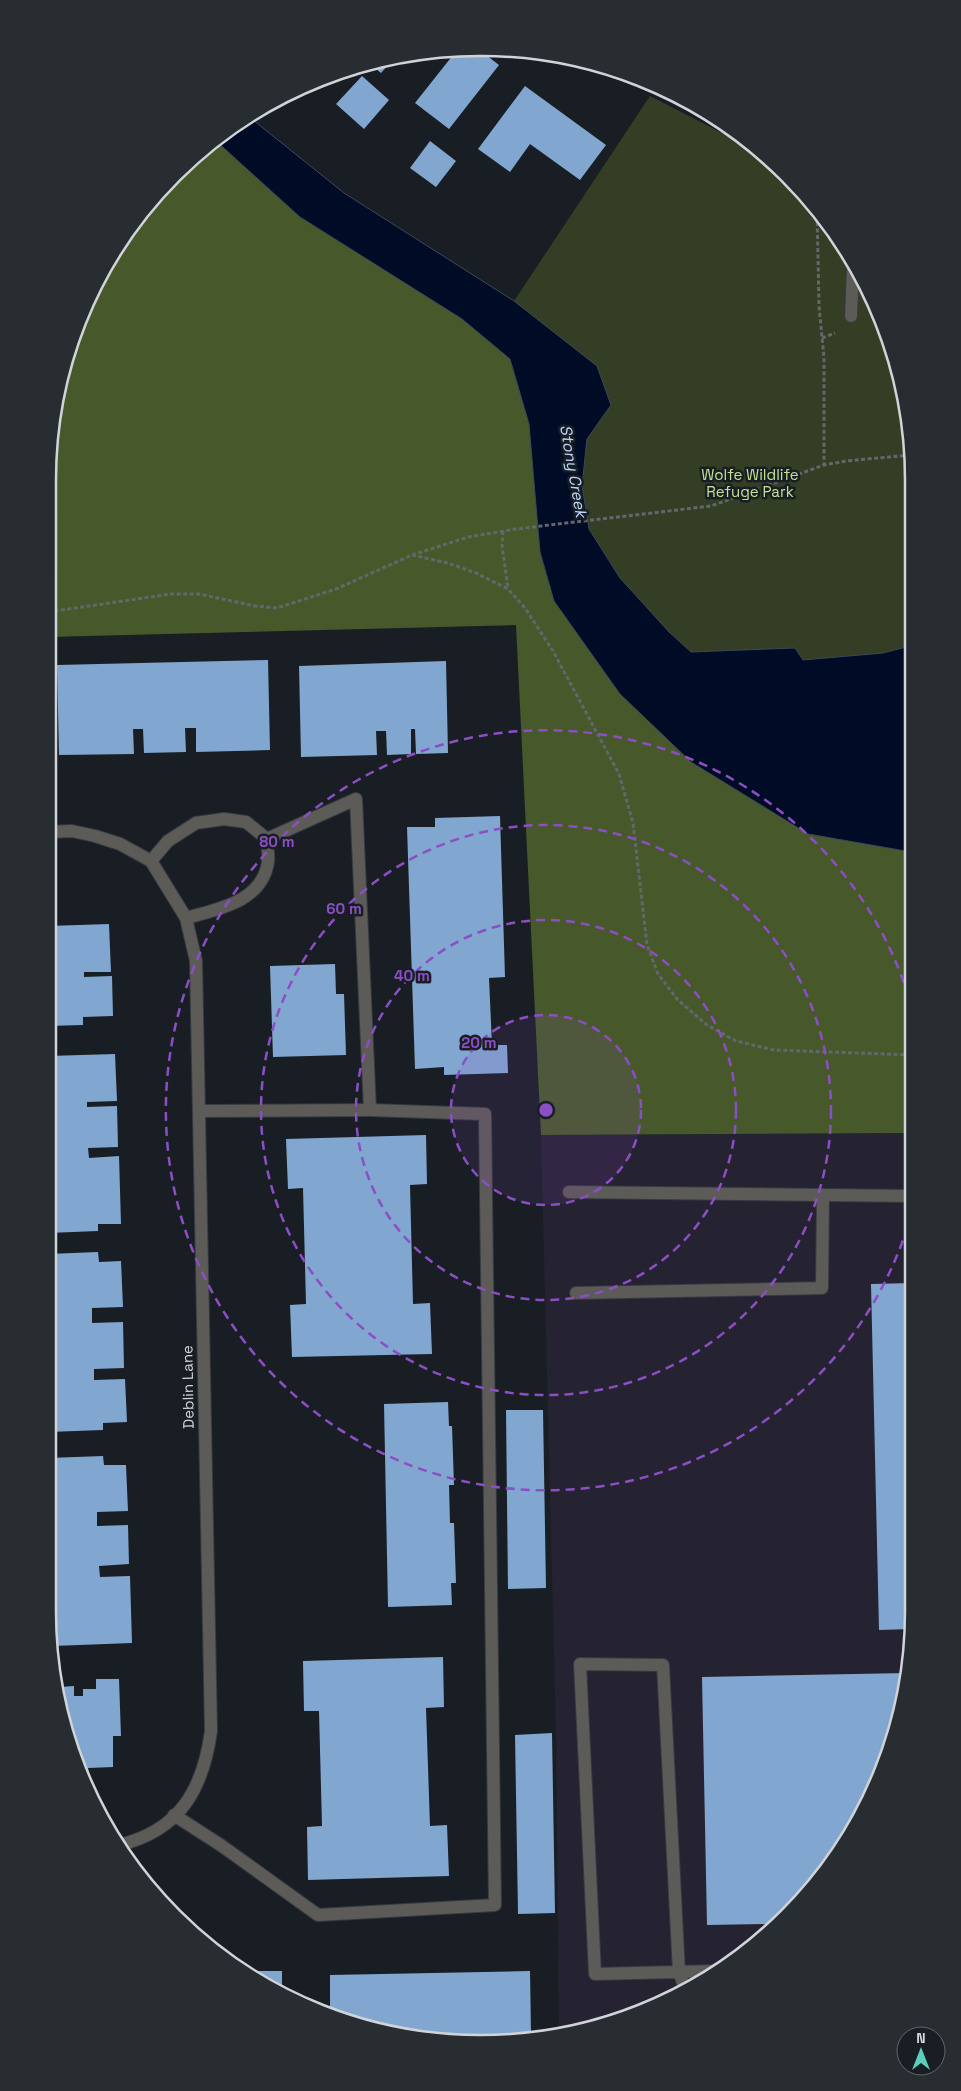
<svg xmlns="http://www.w3.org/2000/svg" width="961" height="2091" viewBox="0 0 961 2091" font-family="'Space Grotesk',sans-serif">
<style>
.commercial{fill:#252232}
.green{fill:#343e24}
.forest{fill:#47592a}
.water{fill:#000c25;stroke:#3e485b}
.building{fill:#81a6d0}
.lines{fill:none;stroke-linecap:round;stroke-linejoin:round}
.minor-casing{stroke:#363b41;stroke-width:14}
.path{stroke:#63676c;stroke-width:3;stroke-dasharray:4 2.5;stroke-linecap:butt}
.minor{stroke:#5d5b57;stroke-width:12}
.ring{fill:none;stroke:#8c4ec4;stroke-width:2.5;stroke-dasharray:9 6}
.labels{text-anchor:middle;stroke-width:5;stroke-linejoin:round;paint-order:stroke}
.park-label{font-size:15px;fill:#c3e296;stroke:#191e24}
.street-label{font-size:15px;fill:#d0d4d8;stroke:#191e24}
.water-label{font-size:16px;font-style:italic;fill:#b9d7fd;stroke:#191e24}
.rim{fill:none;stroke:#d0d4d8;stroke-width:2.5}
.centre{fill:#8c4ec4;stroke:#191e24;stroke-width:2.5}
.ring-label{font-size:15px;text-anchor:middle;font-weight:bold;fill:#8c4ec4;stroke:#191e24;stroke-width:5;stroke-linejoin:round;paint-order:stroke}
</style>
<rect width="100%" height="100%" fill="#191e24"/>
<polygon class="commercial" points="912,1133 913,1611 905,1695 881,1776 806,1896 697,1986 619,2021 559,2035 556,1735 541,1135"/>
<polygon class="green" points="650,96 759,152 824,217 880,315 910,424 910,646 883,653 803,660 795,648 691,652 669,632 620,578 589,529 582,487 587,439 611,405 514,301"/>
<polygon class="forest" points="216,141 300,217 463,319 510,359 529,424 540,552 554,601 620,694 808,833 911,852 912,1133 541,1135 516,625 48,637 48,480 56,396 80,315 120,240 174,175"/>
<polygon class="water" points="248,116 344,193 514,301 597,366 611,405 587,439 582,486 589,529 620,578 669,632 691,652 795,648 803,660 883,653 910,646 911,852 808,834 691,762 620,694 554,601 540,552 529,424 510,359 462,319 300,217 216,141"/>
<g class="building">
<polygon points="477,48 499,65 449,129 415,103 457,50"/>
<polygon points="396,56 381,73 370,64"/>
<polygon points="362,76 389,100 364,129 336,104"/>
<polygon points="525,86 606,145 580,180 530,144 510,172 478,149"/>
<polygon points="430,141 456,161 436,187 410,168"/>
<polygon points="268,660 270,750 196,752 196,728 185,728 186,752 144,753 143,729 133,729 134,754 59,755 57,665"/>
<polygon points="446,661 448,753 416,754 415,729 411,729 411,754 387,755 386,731 376,731 377,755 301,757 299,666"/>
<polygon points="500,816 505,977 489,978 492,1045 507,1045 508,1073 444,1075 444,1067 415,1069 407,827 435,827 435,818"/>
<polygon points="109,924 111,972 84,972 84,977 112,976 113,1016 83,1017 83,1025 48,1026 48,926"/>
<polygon points="335,964 336,994 344,994 346,1055 273,1057 270,966"/>
<polygon points="115,1054 117,1101 87,1102 87,1107 117,1106 118,1147 88,1148 89,1158 119,1156 121,1224 98,1224 98,1231 48,1233 48,1056"/>
<polygon points="426,1135 427,1184 410,1185 413,1304 430,1303 432,1354 292,1357 290,1305 306,1304 303,1188 288,1189 286,1139"/>
<polygon points="98,1252 99,1262 121,1261 123,1307 92,1308 92,1323 123,1322 124,1368 94,1369 94,1380 125,1379 127,1422 103,1423 103,1430 48,1432 48,1254"/>
<polygon points="912,1283 913,1611 912,1629 879,1630 871,1284"/>
<polygon points="448,1402 449,1426 452,1426 454,1485 449,1485 450,1523 454,1523 456,1583 451,1583 452,1605 388,1607 384,1404"/>
<polygon points="506,1410 543,1410 546,1588 508,1589"/>
<polygon points="103,1456 104,1465 126,1465 128,1511 97,1512 97,1526 128,1525 129,1564 99,1566 100,1577 130,1576 132,1643 53,1646 48,1610 48,1458"/>
<polygon points="443,1657 444,1707 426,1708 430,1826 447,1825 449,1876 308,1880 307,1827 322,1826 319,1711 304,1711 303,1661"/>
<polygon points="907,1673 905,1695 881,1776 806,1896 772,1924 707,1925 702,1677"/>
<polygon points="96,1679 119,1679 121,1736 113,1736 113,1767 88,1768 89,1776 82,1776 71,1750 60,1687 74,1686 74,1696 83,1696 83,1689 96,1689"/>
<polygon points="552,1733 555,1913 518,1914 515,1735"/>
<polygon points="247,1971 282,1971 282,1992 264,1986"/>
<polygon points="530,1971 531,2034 396,2035 330,2010 330,1975"/>
</g>
<g class="lines">
<defs>
<g id="minor">
<polyline points="851,316 853,267"/>
<path d="M 48,832 L 72,831 L 95,836 L 120,844 L 151,861 L 186,918 L 196,961 L 211,1731 C 203,1790 179,1831 119,1845"/>
<path d="M 151,861 L 168,841 L 196,823 L 224,819 L 246,822 L 267,839 C 267,846 269,855 268,862 C 262,902 218,909 186,918"/>
<polyline points="199,1111 370,1110"/>
<polyline points="569,1192 912,1196"/>
<polyline points="576,1293 822,1288 823,1195"/>
<polyline points="174,1815 222,1846 318,1915 495,1905 485,1114 370,1110 356,799 267,839"/>
<polyline points="686,1991 679,1972 663,1665 580,1664 595,1974 715,1971"/>
</g>
</defs>
<use href="#minor" class="minor-casing"/>
<g class="path">
<polyline points="817,209 819,306 824,358 824,465"/>
<polyline points="822,338 835,333"/>
<polyline points="503,531 502,545 508,588"/>
<polyline points="412,555 448,563 476,573 508,589 525,608 553,651 619,774 633,823 647,945 658,974 677,999 707,1025 736,1041 774,1050 912,1055"/>
<polyline points="48,612 171,594 199,594 255,606 277,608 336,589 412,555 468,537 516,529 711,506 824,465 846,461 910,455"/>
</g>
<use href="#minor" class="minor"/>
</g>
<circle cx="546" cy="1110" r="95" fill="#8c4ec4" fill-opacity=".12"/>
<g class="ring">
<circle cx="546" cy="1110" r="95"/>
<circle cx="546" cy="1110" r="190"/>
<circle cx="546" cy="1110" r="285"/>
<path d="M912 1212A380 380 0 1 1 911 1005"/>
</g>
<g class="labels">
<g class="park-label">
<text x="750" y="480">Wolfe Wildlife<tspan x="750" dy="17">Refuge Park</tspan></text>
</g>
<g class="street-label">
<text transform="translate(188 1387) rotate(-91)" y="5">Deblin Lane</text>
</g>
<g class="water-label">
<text transform="translate(574 471) rotate(80)" y="6">Stony Creek</text>
</g>
</g>
<path d="M0 0H961V2091H0ZM480 56H481A424 424 0 0 1 905 480V1611A424 424 0 0 1 481 2035H480A424 424 0 0 1 56 1611V480A424 424 0 0 1 480 56Z" fill="#282d32" fill-rule="evenodd"/>
<path class="rim" d="M480 56H481A424 424 0 0 1 905 480V1611A424 424 0 0 1 481 2035H480A424 424 0 0 1 56 1611V480A424 424 0 0 1 480 56Z"/>
<circle cx="546" cy="1110" r="8" class="centre"/>
<g class="ring-label">
<text x="277" y="847">80 m</text>
<text x="344" y="914">60 m</text>
<text x="412" y="981">40 m</text>
<text x="479" y="1048">20 m</text>
</g>
<g transform="translate(921 2051)"><circle r="24" fill="#191e24" stroke="#62676c"/>
<path d="M0-4L9 19L0 12L-9 19Z" fill="#5dceb8"/>
<text y="-8" font-size="14" font-weight="bold" text-anchor="middle" fill="#d0d4d8">N</text>
</g>
</svg>
